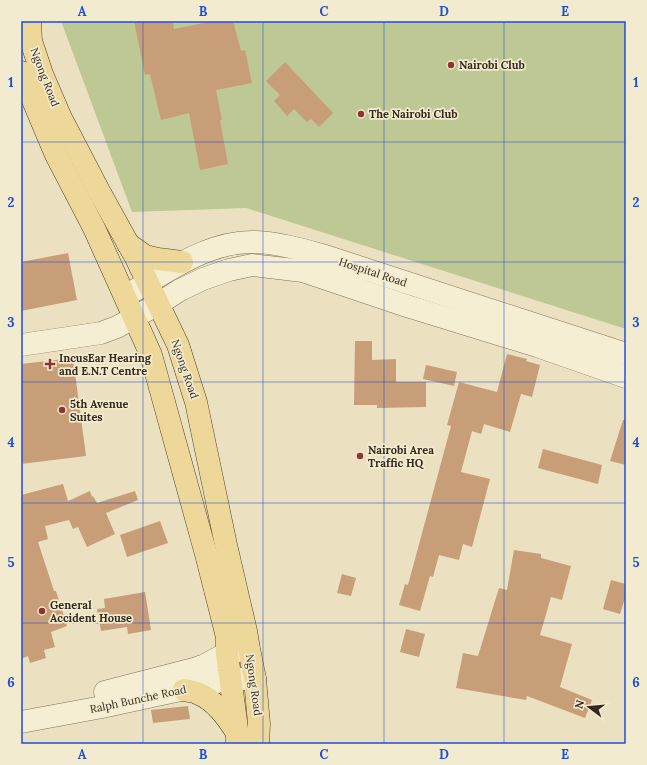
<svg xmlns="http://www.w3.org/2000/svg" width="647" height="765" viewBox="0 0 647 765" font-family="Lora,serif">
<style>
.green{fill:#bec895}
.building{fill:#c79e78}
.lines{fill:none;stroke-linecap:round;stroke-linejoin:round}
.minor-casing{stroke:#827259;stroke-width:23}
.major-casing{stroke:#50402d;stroke-width:23}
.minor{stroke:#f6eed2;stroke-width:22}
.major{stroke:#edd899;stroke-width:22}
.grid{fill:none;stroke:#1d4ed8;stroke-width:1;stroke-opacity:0.55}
.poi-dot{fill:#8e332d;stroke:#f3ebcf;stroke-width:1.5}
.labels{text-anchor:middle;stroke-width:3.5;stroke-linejoin:round;paint-order:stroke}
.poi-label{font-size:11px;font-weight:bold;fill:#33291d;stroke:#f3ebcf;text-anchor:start}
.street-label{font-size:11px;fill:#33291d;stroke:#f3ebcf}
.neatline{fill:none;stroke:#1d4ed8;stroke-width:1.5}
.grid-label{font-size:13px;text-anchor:middle;font-weight:bold;fill:#1d4ed8}
</style>
<rect width="100%" height="100%" fill="#ebe1c0"/>
<polygon class="green" points="61,21 626,21 626,329 246,208 132,212"/>
<g class="building">
<polygon points="134,21 173,21 174,29 213,21 233,21 241,51 245,50 252,83 216,90 222,120 220,120 228,164 200,170 189,113 161,120 150,74 145,75"/>
<polygon points="285,62 333,113 319,127 311,119 307,122 294,109 287,116 274,101 280,95 266,81"/>
<polygon points="68,253 77,300 21,311 21,262"/>
<polygon points="355,341 372,341 372,360 396,359 396,382 426,382 426,407 377,408 377,405 354,405"/>
<polygon points="507,354 527,359 526,361 540,365 532,397 521,394 510,432 484,424 481,434 472,431 461,472 490,479 472,547 463,544 459,560 439,555 433,577 430,576 420,611 399,605 405,584 408,585 451,426 447,425 459,382 497,392"/>
<polygon points="73,358 86,456 21,464 21,364"/>
<polygon points="426,365 457,372 454,386 423,379"/>
<polygon points="623,420 626,420 626,465 610,461"/>
<polygon points="543,449 602,465 598,484 538,468"/>
<polygon points="63,484 68,501 90,491 92,497 93,496 97,503 135,491 138,500 106,513 115,534 87,547 78,527 73,529 69,520 45,526 48,539 38,542 54,591 56,591 67,626 51,632 55,647 44,650 46,658 30,663 28,656 21,659 21,495"/>
<polygon points="160,521 168,543 127,557 120,535"/>
<polygon points="514,550 541,554 541,558 571,566 562,600 551,597 540,635 572,644 560,687 592,700 585,718 527,696 526,700 456,688 463,653 478,656 499,588 507,590"/>
<polygon points="342,574 356,578 351,596 337,593"/>
<polygon points="611,580 626,584 626,595 620,614 603,609"/>
<polygon points="145,592 151,630 128,634 127,627 101,631 97,609 105,608 104,599"/>
<polygon points="406,629 425,634 419,657 400,652"/>
<polygon points="188,706 190,719 153,723 151,710"/>
</g>
<g class="lines">
<defs>
<g id="minor">
<path d="M 125,296 C 165,274 207,240 256,242 C 278,243 300,249 322,255 L 626,354"/>
<polyline points="21,345 101,333 117,327 158,304 180,290 203,279 229,270 252,265 303,271 407,306 537,346 626,377"/>
<polyline points="105,692 194,669 205,665 227,653 245,650"/>
<polyline points="21,722 102,707 231,679 255,679"/>
</g>
<g id="major">
<polyline points="30,21 31,41 42,74 61,118 99,191 136,258 178,345 196,402 226,545 246,631 249,649 255,679 259,724 258,744"/>
<polyline points="21,72 56,155 94,228 112,268 151,355 206,554 227,637 227,653 237,729 237,744"/>
<polyline points="128,244 145,256 158,259 182,262"/>
<path d="M 184,690 C 188,691 193,691 197,693 C 215,700 227,717 237,733"/>
</g>
</defs>
<use href="#minor" class="minor-casing"/>
<use href="#major" class="major-casing"/>
<use href="#minor" class="minor"/>
<use href="#major" class="major"/>
</g>
<path class="grid" d="M 143,21 L 143,744M 263,21 L 263,744M 384,21 L 384,744M 504,21 L 504,744M 21,142 L 626,142M 21,262 L 626,262M 21,382 L 626,382M 21,503 L 626,503M 21,623 L 626,623"/>
<g class="poi-dot">
<circle cx="451" cy="65" r="4"/>
<circle cx="361" cy="114" r="4"/>
<path d="M48 358h4v4h4v4h-4v4h-4v-4h-4v-4h4z"/>
<circle cx="62" cy="410" r="4"/>
<circle cx="360" cy="456" r="4"/>
<circle cx="42" cy="611" r="4"/>
</g>
<g class="labels">
<g class="poi-label">
<text x="459" y="69">Nairobi Club</text>
<text x="369" y="118">The Nairobi Club</text>
<text x="59" y="362">IncusEar Hearing<tspan x="59" dy="13">and E.N.T Centre</tspan></text>
<text x="70" y="408">5th Avenue<tspan x="70" dy="13">Suites</tspan></text>
<text x="368" y="454">Nairobi Area<tspan x="368" dy="13">Traffic HQ</tspan></text>
<text x="50" y="609">General<tspan x="50" dy="13">Accident House</tspan></text>
</g>
<g class="street-label">
<text transform="translate(45 77) rotate(69)" y="4">Ngong Road</text>
<text transform="translate(373 272) rotate(18)" y="4">Hospital Road</text>
<text transform="translate(185 369) rotate(71)" y="4">Ngong Road</text>
<text transform="translate(254 685) rotate(82)" y="4">Ngong Road</text>
<text transform="translate(138 699) rotate(-12)" y="4">Ralph Bunche Road</text>
</g>
</g>
<rect width="647" height="765" fill="none" stroke="#f3ebcf" stroke-width="44"/>
<g transform="translate(589 707) rotate(286)" stroke="#f3ebcf" stroke-width="3" paint-order="stroke">
<path d="M0-3L7 15L0 10L-7 15Z" fill="#33291d"/>
<text y="-6" font-size="11" font-weight="bold" text-anchor="middle" fill="#33291d">N</text>
</g>
<rect x="22" y="22" width="603" height="721" class="neatline"/>
<g class="grid-label">
<text x="82" y="16">A</text>
<text x="203" y="16">B</text>
<text x="324" y="16">C</text>
<text x="444" y="16">D</text>
<text x="565" y="16">E</text>
<text x="11" y="87">1</text>
<text x="636" y="87">1</text>
<text x="11" y="207">2</text>
<text x="636" y="207">2</text>
<text x="11" y="327">3</text>
<text x="636" y="327">3</text>
<text x="11" y="447">4</text>
<text x="636" y="447">4</text>
<text x="11" y="567">5</text>
<text x="636" y="567">5</text>
<text x="11" y="687">6</text>
<text x="636" y="687">6</text>
<text x="82" y="759">A</text>
<text x="203" y="759">B</text>
<text x="324" y="759">C</text>
<text x="444" y="759">D</text>
<text x="565" y="759">E</text>
</g>
</svg>
